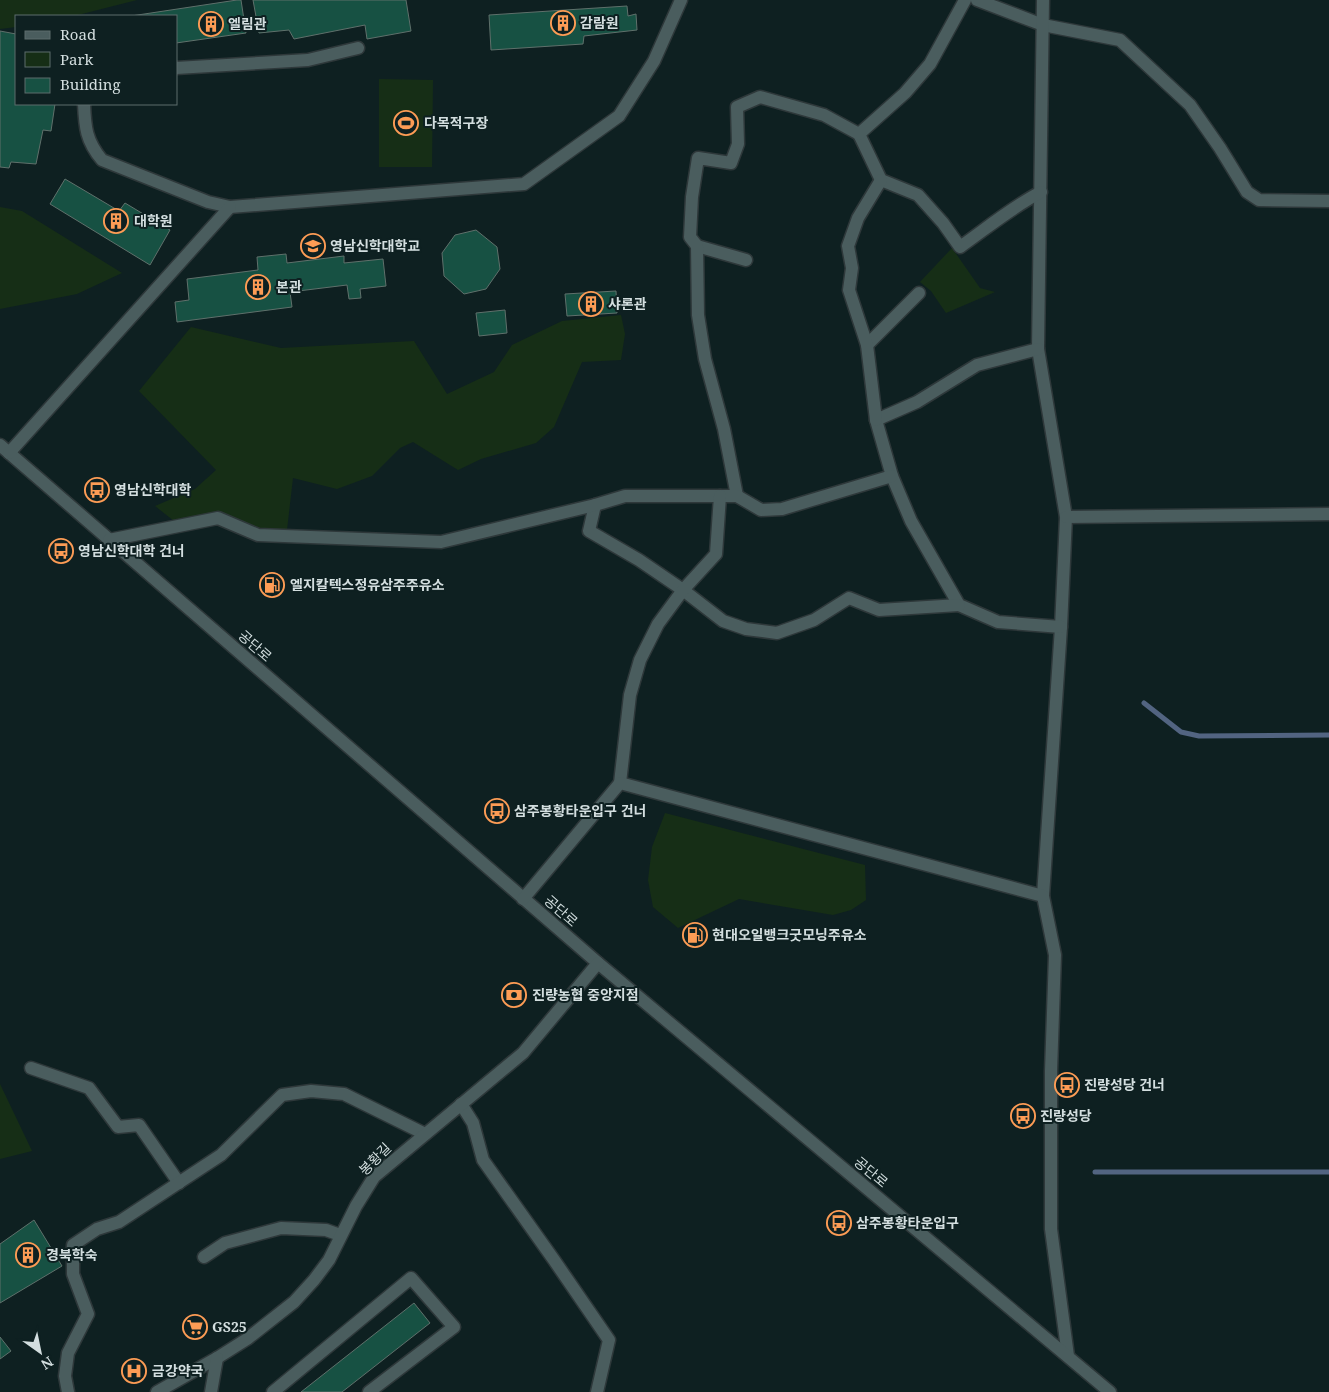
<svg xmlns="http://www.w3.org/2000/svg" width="1329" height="1392" viewBox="0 0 1329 1392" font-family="'Noto Serif','Noto Sans KR',serif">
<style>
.green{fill:#162e16}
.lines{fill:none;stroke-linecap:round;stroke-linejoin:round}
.stream{stroke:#526481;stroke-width:5}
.building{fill:#175143;stroke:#5f706b}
.minor-casing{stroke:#2e383a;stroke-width:15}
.minor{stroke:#4a5d5e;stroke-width:12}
.labels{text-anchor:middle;stroke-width:4;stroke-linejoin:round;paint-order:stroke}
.poi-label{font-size:14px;font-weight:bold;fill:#d3dedf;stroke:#0e2021;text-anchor:start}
.street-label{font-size:14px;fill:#d3dedf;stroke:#0e2021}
</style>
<rect width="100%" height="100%" fill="#0e2021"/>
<g class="green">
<polygon points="0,0 137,0 74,16 16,16 16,27 0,29"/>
<polygon points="379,79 433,80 432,167 379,167"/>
<polygon points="0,207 22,211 122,273 77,294 0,309"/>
<polygon points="952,248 980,288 995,292 946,313 931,291 920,282"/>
<polygon points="621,315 625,334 621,360 582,362 554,427 536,443 481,459 458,470 413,442 400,448 372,476 337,489 293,478 287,530 259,529 221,514 174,521 155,506 195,489 216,470 139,391 191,327 281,348 414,341 447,394 494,372 512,345 562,321"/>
<polygon points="665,813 865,865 866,900 851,910 833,915 739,899 678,928 653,907 648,880 652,847"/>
<polygon points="0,1084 32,1151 0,1159"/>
</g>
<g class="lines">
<g class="stream">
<polyline points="1144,703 1181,732 1199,736 1329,735"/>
<polyline points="1095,1172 1329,1172"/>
</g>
</g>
<g class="building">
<polygon points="237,0 241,0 246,33 176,43 176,16 131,16"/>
<polygon points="253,0 406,0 411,31 367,39 365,25 294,39 289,30 259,33"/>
<polygon points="627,6 628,16 636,14 637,30 584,36 583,44 491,50 489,15"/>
<polygon points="0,31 16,34 16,104 55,104 51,131 43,130 36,164 11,162 9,168 0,167"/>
<polygon points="65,179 119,211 125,203 170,230 150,265 50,204"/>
<polygon points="476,230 497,247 500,269 486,289 464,294 444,276 442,253 455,235"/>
<polygon points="286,254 287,263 344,256 344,263 383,259 386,286 360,289 361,298 349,299 347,285 290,292 292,307 177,322 175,302 189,300 187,279 258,270 257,257"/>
<polygon points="616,291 617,313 567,316 565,294"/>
<polygon points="505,310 507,333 479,336 476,313"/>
<polygon points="34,1220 62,1266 0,1303 0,1244"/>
<polygon points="414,1303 430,1323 342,1392 301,1392"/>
<polygon points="0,1337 11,1351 0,1359"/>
</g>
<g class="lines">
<defs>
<g id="minor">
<polyline points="977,0 1043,25 1120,40 1190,105 1220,148 1247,192 1259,200 1329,201"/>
<polyline points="1043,0 1038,349 1066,517 1061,627 1043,896 1055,955 1051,1071 1051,1229 1068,1356"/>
<polyline points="176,68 308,60 358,48"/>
<path d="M 84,104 C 85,127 86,141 102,160 L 208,202 L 230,207 L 524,184 L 619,116 L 654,61 L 681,0"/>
<path d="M 859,134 L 881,180 L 918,195 L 943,223 L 960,247 C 987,228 1012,207 1041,192"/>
<polyline points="697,246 746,260"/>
<polyline points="867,345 919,293"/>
<polyline points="1038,349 977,365 917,402 876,420 892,476 911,521 959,605 998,622 1061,627"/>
<polyline points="876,420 867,345 849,290 852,268 848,246 858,218 881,180"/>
<polyline points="0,445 598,963 1110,1392"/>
<polyline points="9,453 230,207"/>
<polyline points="737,496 724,429 705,359 698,315 697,246 690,237 692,197 698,158 731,163 738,144 737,107 760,97 824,115 859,134 905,93 930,64 965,0"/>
<polyline points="595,505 589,531 639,560 683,590 723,621 746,629 777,633 814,620 849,598 879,610 959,605"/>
<polyline points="1066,517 1329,514"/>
<polyline points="109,540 218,518 258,535 441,542 595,505 625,496 737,496 761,510 782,509 892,476"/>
<polyline points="620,783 630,695 640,660 658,624 683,590 716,554 720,496"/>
<polyline points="523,899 620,783 1043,896"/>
<polyline points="31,1068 89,1088 118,1127 139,1125 179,1183"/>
<polyline points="461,1104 473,1123 483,1160 554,1260 609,1340 597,1392"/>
<polyline points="204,1257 225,1243 281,1228 326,1230 340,1235"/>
<polyline points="68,1392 65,1376 68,1353 88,1314 73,1274 73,1245 97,1229 119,1222 221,1155 282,1095 311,1091 344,1094 425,1134"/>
<polyline points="157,1392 217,1358 247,1339 294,1302 314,1280 329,1260 356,1206 374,1177 523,1053 598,963"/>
<polyline points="211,1392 217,1358"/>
<polyline points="273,1392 411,1278 454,1327 369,1392"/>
</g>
</defs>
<use href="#minor" class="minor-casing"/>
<use href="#minor" class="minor"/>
</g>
<defs>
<symbol id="building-ring" viewBox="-11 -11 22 22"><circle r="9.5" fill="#0e2021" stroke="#fd9c55" stroke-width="1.5"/><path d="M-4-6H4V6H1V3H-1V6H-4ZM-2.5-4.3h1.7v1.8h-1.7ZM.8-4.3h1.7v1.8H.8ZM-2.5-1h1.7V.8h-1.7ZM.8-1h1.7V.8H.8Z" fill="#fd9c55"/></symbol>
<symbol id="stadium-ring" viewBox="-11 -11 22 22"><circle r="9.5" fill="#0e2021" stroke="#fd9c55" stroke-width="1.5"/><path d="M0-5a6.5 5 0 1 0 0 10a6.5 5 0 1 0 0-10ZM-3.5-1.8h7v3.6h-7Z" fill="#fd9c55"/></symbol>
<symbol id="university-ring" viewBox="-11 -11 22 22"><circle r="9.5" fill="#0e2021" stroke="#fd9c55" stroke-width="1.5"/><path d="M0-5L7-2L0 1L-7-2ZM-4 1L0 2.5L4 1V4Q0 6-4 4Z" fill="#fd9c55"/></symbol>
<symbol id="bus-ring" viewBox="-11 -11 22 22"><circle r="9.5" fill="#0e2021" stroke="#fd9c55" stroke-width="1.5"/><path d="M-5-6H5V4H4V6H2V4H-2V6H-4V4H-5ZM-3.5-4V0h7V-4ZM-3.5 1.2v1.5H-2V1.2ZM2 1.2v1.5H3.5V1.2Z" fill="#fd9c55"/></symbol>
<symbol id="fuel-ring" viewBox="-11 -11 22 22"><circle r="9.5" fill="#0e2021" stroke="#fd9c55" stroke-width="1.5"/><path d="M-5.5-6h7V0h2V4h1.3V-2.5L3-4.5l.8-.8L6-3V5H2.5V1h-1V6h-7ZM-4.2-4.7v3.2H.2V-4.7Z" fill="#fd9c55"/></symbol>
<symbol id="bank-ring" viewBox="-11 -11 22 22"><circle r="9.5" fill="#0e2021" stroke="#fd9c55" stroke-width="1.5"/><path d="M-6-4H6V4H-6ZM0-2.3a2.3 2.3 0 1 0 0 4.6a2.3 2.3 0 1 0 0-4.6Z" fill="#fd9c55"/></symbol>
<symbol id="supermarket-ring" viewBox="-11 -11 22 22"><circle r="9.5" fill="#0e2021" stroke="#fd9c55" stroke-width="1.5"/><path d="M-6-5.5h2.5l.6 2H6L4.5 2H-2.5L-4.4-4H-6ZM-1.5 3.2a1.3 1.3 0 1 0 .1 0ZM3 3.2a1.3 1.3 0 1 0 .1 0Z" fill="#fd9c55"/></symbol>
<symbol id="hospital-ring" viewBox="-11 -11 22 22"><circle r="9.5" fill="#0e2021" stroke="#fd9c55" stroke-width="1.5"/><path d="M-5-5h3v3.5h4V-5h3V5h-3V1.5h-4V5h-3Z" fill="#fd9c55"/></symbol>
</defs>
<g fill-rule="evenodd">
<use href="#building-ring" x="549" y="9" width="28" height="28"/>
<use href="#building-ring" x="197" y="10" width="28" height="28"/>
<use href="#stadium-ring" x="392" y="109" width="28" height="28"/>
<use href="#building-ring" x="102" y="207" width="28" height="28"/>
<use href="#university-ring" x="299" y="232" width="28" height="28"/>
<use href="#building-ring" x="244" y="273" width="28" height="28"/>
<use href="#building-ring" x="577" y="290" width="28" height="28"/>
<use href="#bus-ring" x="83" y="476" width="28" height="28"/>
<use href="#bus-ring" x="47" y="537" width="28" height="28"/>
<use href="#fuel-ring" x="258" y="571" width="28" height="28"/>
<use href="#bus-ring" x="483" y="797" width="28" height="28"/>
<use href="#fuel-ring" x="681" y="921" width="28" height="28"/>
<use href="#bank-ring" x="500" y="981" width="28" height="28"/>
<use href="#bus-ring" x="1053" y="1071" width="28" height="28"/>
<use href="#bus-ring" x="1009" y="1102" width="28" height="28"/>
<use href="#bus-ring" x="825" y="1209" width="28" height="28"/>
<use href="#building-ring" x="14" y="1241" width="28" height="28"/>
<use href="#supermarket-ring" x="181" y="1313" width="28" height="28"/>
<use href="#hospital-ring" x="120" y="1357" width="28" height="28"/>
</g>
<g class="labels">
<g class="poi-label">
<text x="580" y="28">감람원</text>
<text x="228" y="29">엘림관</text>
<text x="424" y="128">다목적구장</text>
<text x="134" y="226">대학원</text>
<text x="330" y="251">영남신학대학교</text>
<text x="276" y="292">본관</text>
<text x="608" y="309">샤론관</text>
<text x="114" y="495">영남신학대학</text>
<text x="78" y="556">영남신학대학 건너</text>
<text x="290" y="590">엘지칼텍스정유삼주주유소</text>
<text x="514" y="816">삼주봉황타운입구 건너</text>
<text x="712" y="940">현대오일뱅크굿모닝주유소</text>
<text x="532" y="1000">진량농협 중앙지점</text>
<text x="1084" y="1090">진량성당 건너</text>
<text x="1040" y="1121">진량성당</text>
<text x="856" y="1228">삼주봉황타운입구</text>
<text x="46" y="1260">경북학숙</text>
<text x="212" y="1332">GS25</text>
<text x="152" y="1376">금강약국</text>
</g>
<g class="street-label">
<text transform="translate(255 646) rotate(41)" y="5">공단로</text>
<text transform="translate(561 911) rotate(41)" y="5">공단로</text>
<text transform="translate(375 1159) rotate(-45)" y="5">봉황길</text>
<text transform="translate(871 1172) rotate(40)" y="5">공단로</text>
</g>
</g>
<rect x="15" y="15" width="162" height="90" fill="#0e2021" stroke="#5d6c6d"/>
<rect x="25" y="31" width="25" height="8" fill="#4a5d5e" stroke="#5d6c6d"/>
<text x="60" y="40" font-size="15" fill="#d3dedf">Road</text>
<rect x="25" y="52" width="25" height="15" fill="#162e16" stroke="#5d6c6d"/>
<text x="60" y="65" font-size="15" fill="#d3dedf">Park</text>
<rect x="25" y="78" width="25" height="15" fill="#175143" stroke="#5d6c6d"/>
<text x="60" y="90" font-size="15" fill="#d3dedf">Building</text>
<g transform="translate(40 1352) rotate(147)" stroke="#0e2021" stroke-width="4" paint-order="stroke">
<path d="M0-4L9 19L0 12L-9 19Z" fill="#d3dedf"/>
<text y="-8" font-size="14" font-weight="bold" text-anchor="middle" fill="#d3dedf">N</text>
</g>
</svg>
